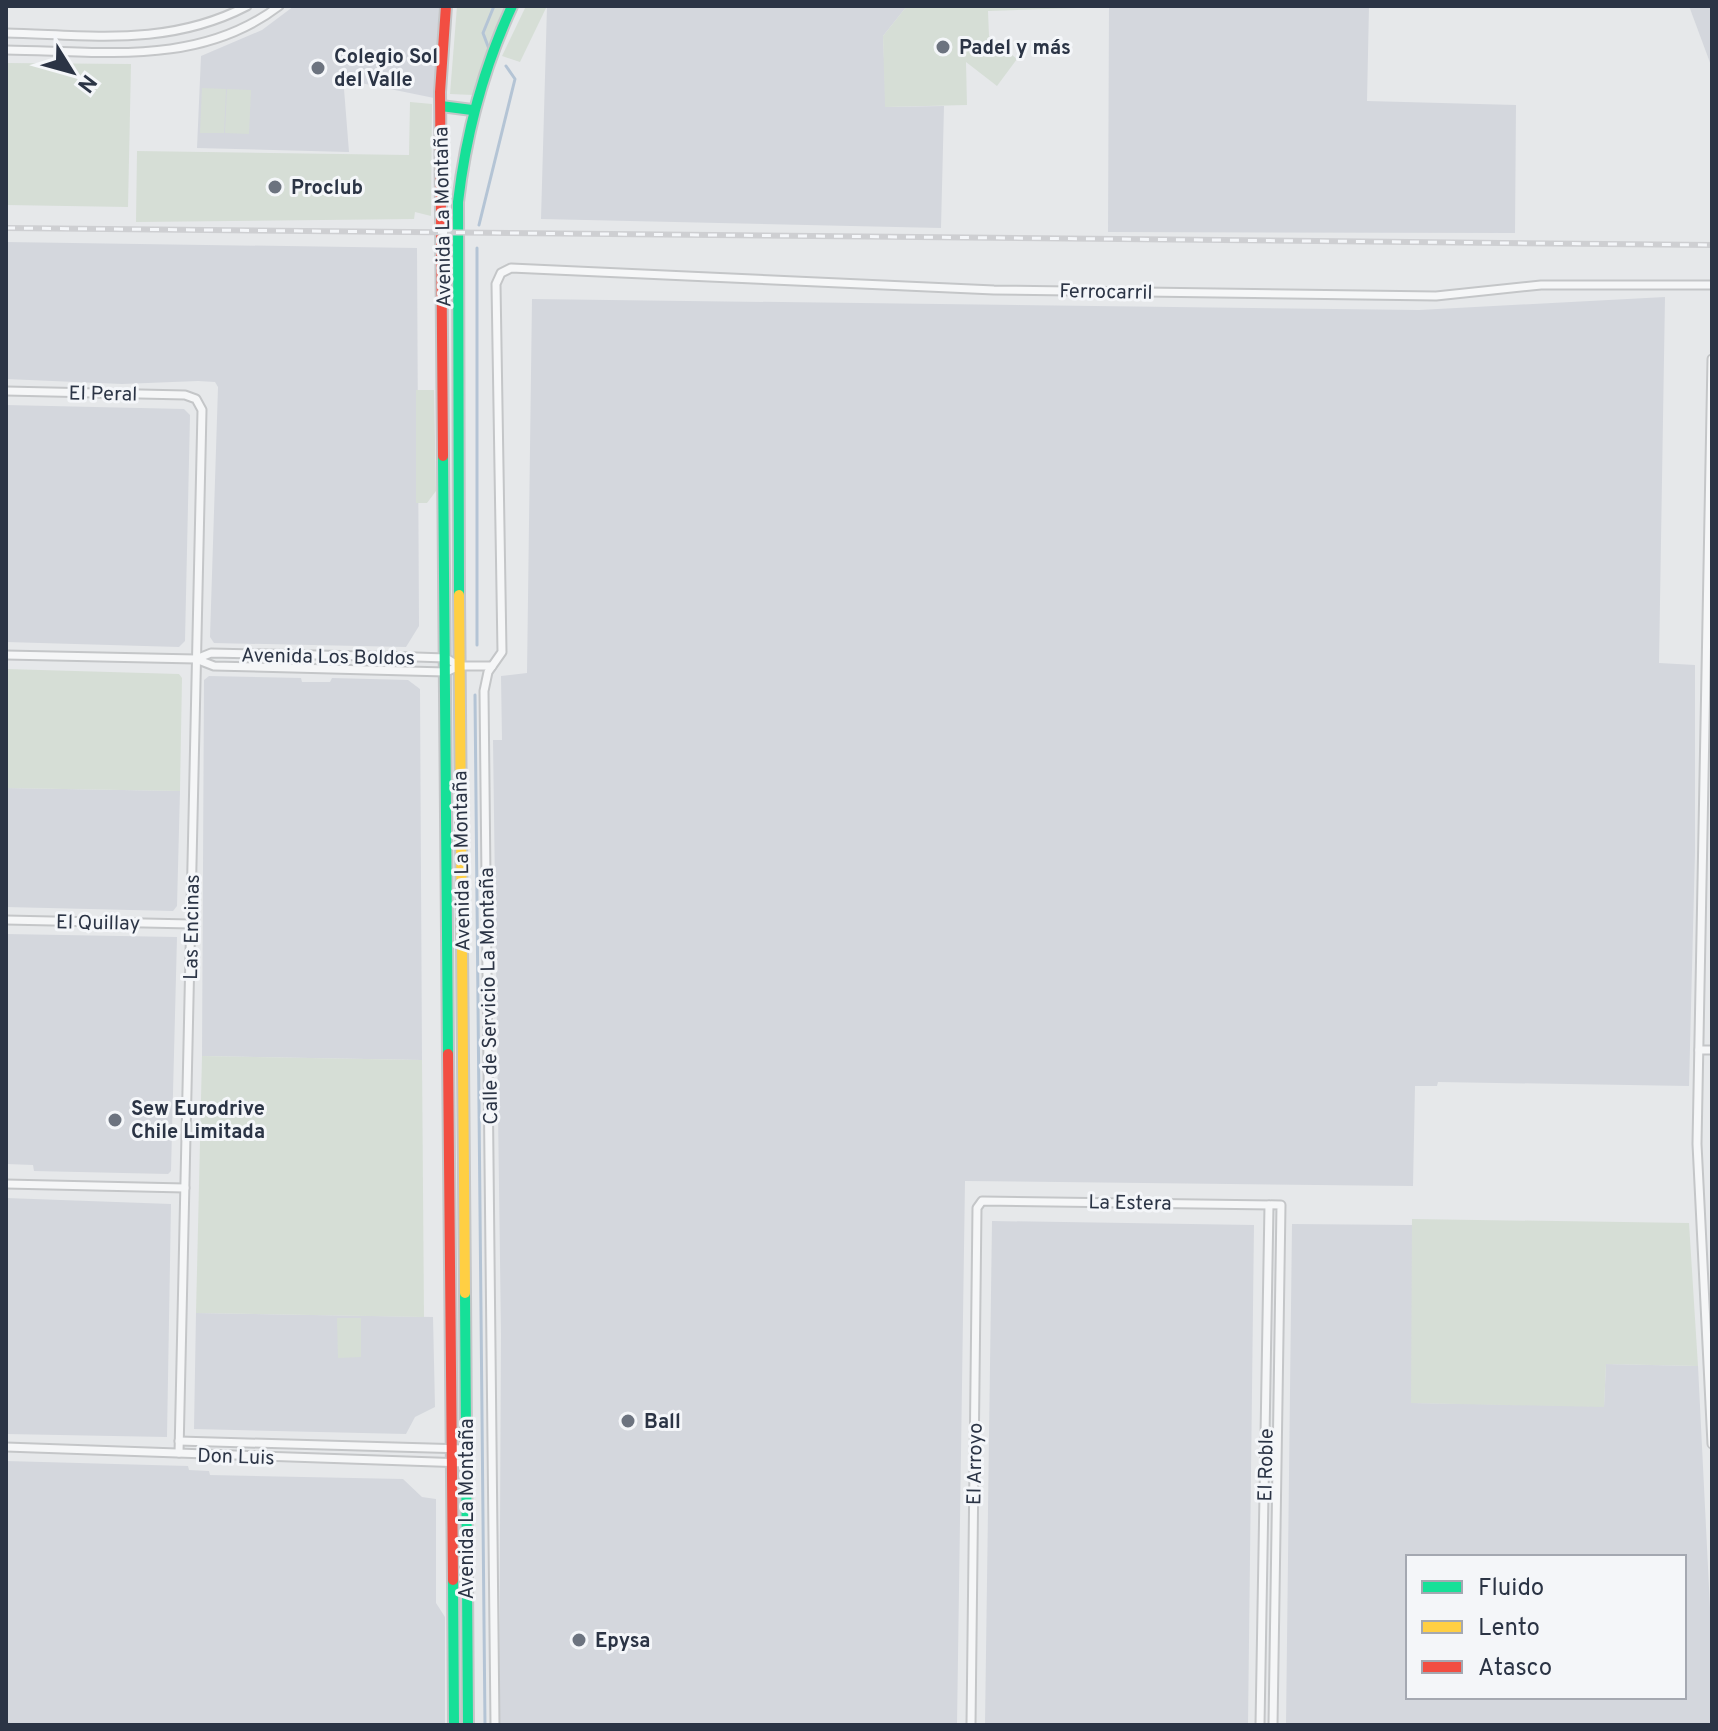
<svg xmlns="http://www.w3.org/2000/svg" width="1718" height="1731" viewBox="0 0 1718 1731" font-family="Overpass,sans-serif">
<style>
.built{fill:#d4d7dd;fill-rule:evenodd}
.green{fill:#d6ded6}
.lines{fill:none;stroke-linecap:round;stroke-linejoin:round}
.stream{stroke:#b4c4d5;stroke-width:3}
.street-casing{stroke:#c4c6c8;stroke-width:11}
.fast-casing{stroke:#c4c6c8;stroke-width:14}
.slow-casing{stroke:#c4c6c8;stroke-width:14}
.jam-casing{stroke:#c4c6c8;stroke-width:14}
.street{stroke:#f5f6f7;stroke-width:7}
.fast{stroke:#16e098;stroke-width:10}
.slow{stroke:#ffcf43;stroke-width:10}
.jam{stroke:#f24e42;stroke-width:10}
.rail-casing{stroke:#cecfd2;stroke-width:6}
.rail{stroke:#f4f6f9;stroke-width:3;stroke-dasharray:9;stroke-linecap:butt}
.poi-dot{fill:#6c737f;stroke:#f4f6f9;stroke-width:3}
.labels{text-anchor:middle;stroke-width:6;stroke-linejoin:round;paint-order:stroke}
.poi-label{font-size:20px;font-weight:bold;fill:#2b3445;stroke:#f4f6f9;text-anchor:start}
.street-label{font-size:20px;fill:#2b3445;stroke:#f4f6f9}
</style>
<rect width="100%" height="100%" fill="#e6e8ea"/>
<g class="built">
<polygon points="294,6 439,6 434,98 351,81 344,89 349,152 197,148 201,56 262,30"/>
<polygon points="547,6 907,6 883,36 886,107 944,106 941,228 541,219"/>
<polygon points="1109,6 1369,6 1367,101 1516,105 1515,233 1108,232"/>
<polygon points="1689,6 1712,6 1712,68"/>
<polygon points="6,242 417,248 419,626 406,647 214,643 210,637 218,387 215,382 198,381 122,384 6,379"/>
<polygon points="1665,297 1659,663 1695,665 1695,852 1689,1086 1438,1082 1437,1086 1415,1086 1413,1186 965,1181 957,1725 499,1725 501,1334 493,740 502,740 501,676 527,673 532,299 1419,310"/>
<polygon points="6,405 184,409 190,415 185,641 179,647 6,642"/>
<polygon points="209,676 301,678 302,682 330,682 332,678 408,680 420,689 422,1060 202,1056 204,680"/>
<polygon points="6,788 180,791 177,906 173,911 6,907"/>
<polygon points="6,934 177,937 171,1171 168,1174 34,1171 33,1165 6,1164"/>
<polygon points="6,1198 171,1204 167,1437 6,1434"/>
<polygon points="992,1221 1254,1225 1248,1725 985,1725"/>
<path d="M 1292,1224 L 1412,1225 L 1412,1403 L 1604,1406 L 1606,1364 L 1698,1366 L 1712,1648 L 1712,1725 L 1286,1725 ZM 1408,1557 L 1684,1557 L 1684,1697 L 1408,1697 Z"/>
<polygon points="196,1313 433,1317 435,1407 415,1417 406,1434 194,1429"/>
<polygon points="6,1461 188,1466 189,1470 209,1471 210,1475 403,1479 422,1497 436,1499 436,1603 445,1617 445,1725 6,1725"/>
</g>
<g class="green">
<polygon points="457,6 509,6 473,95 450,94"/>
<polygon points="526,6 547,6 520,62 502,56"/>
<polygon points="907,6 1109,6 1109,7 988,11 989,36 1017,59 997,86 966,62 967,105 885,107 883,36"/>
<polygon points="6,63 131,64 128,207 6,205"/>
<polygon points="202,88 226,89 224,133 200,133"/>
<polygon points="227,89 251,90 249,134 225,133"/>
<polygon points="410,102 432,104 431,216 415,212 414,219 136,222 137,151 409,155"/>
<polygon points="416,390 434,390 436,491 427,503 416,503"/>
<polygon points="6,669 179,674 182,678 180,791 6,788"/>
<polygon points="202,1056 422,1060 424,1317 196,1313"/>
<polygon points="1412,1219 1689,1223 1698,1366 1606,1364 1604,1407 1411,1403"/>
<polygon points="337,1318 361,1318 361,1357 338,1358"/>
</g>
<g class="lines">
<g class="stream">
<polyline points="489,49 483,33 494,6"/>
<polyline points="479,225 515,79 506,66"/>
<polyline points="477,645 477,248"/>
<polyline points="475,695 485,1725"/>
</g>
<defs>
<g id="street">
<path d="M 6,33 C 92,35 168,47 247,6"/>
<path d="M 6,50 C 101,51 199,67 279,6"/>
<polyline points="1712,359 1697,1144 1712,1444"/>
<polyline points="6,391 185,395 196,399 202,410 179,1453"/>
<polyline points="6,655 196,659 211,653 416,657 446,658 459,666"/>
<polyline points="196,659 214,666 446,672 459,666 492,666"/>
<polyline points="6,920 191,924"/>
<polyline points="1699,1050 1712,1050"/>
<polyline points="6,1184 185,1188"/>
<polyline points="179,1441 465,1449"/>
<polyline points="6,1447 465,1463"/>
<polyline points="495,1725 484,691 488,672 502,652 496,284 501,273 511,268 994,290 1436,296 1541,285 1712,285"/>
<polyline points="971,1725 977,1208 982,1201 1281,1205 1273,1725"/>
<polyline points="1260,1725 1269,1205"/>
</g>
<g id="fast">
<polyline points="441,106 472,110"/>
<polyline points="443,456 448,1054"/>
<path d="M 459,595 L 458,202 C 466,133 483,69 512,6"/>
<polyline points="465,1293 468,1725"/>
<polyline points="453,1580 454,1725"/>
</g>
<polyline id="slow" points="459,595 465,1293"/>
<g id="jam">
<polyline points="443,456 440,92 446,6"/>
<polyline points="448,1054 453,1580"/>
</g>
</defs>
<use href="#street" class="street-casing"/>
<use href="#fast" class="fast-casing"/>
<use href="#slow" class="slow-casing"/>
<use href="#jam" class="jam-casing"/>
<use href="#street" class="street"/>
<use href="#fast" class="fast"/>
<use href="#slow" class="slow"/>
<use href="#jam" class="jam"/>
<defs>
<polyline id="rail" points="6,228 1712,245"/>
</defs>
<use href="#rail" class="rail-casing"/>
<use href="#rail" class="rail"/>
</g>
<g class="poi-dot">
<circle cx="943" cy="47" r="8"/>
<circle cx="318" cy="68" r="8"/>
<circle cx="275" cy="187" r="8"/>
<circle cx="115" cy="1120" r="8"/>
<circle cx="628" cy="1421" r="8"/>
<circle cx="579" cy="1640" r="8"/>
</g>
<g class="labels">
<g class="poi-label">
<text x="959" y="54">Padel y más</text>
<text x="334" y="63">Colegio Sol<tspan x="334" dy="23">del Valle</tspan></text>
<text x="291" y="194">Proclub</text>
<text x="131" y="1115">Sew Eurodrive<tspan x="131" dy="23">Chile Limitada</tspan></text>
<text x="644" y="1428">Ball</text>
<text x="595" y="1647">Epysa</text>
</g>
<g class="street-label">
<text transform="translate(442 217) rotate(-91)" y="7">Avenida La Montaña</text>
<text transform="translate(1106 291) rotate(1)" y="7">Ferrocarril</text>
<text transform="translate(103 393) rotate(1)" y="7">El Peral</text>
<text transform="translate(328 656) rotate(1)" y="7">Avenida Los Boldos</text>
<text transform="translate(461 861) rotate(-91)" y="7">Avenida La Montaña</text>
<text transform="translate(98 922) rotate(1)" y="7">El Quillay</text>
<text transform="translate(191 927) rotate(-89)" y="7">Las Encinas</text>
<text transform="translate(488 996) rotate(-91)" y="7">Calle de Servicio La Montaña</text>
<text transform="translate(1130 1202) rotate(1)" y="7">La Estera</text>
<text transform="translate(236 1456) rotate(2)" y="7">Don Luis</text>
<text transform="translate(974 1464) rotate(-89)" y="7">El Arroyo</text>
<text transform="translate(1265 1465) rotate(-89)" y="7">El Roble</text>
<text transform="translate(466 1509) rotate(-90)" y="7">Avenida La Montaña</text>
</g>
</g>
<rect width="1718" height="1731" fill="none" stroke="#2b3445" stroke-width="16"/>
<rect x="1406" y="1555" width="280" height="144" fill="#f4f6f9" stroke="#a4a8b1" stroke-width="2"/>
<rect x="1422" y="1581" width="40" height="12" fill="#16e098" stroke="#a4a8b1" stroke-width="2"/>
<text x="1478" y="1595" font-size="24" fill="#2b3445">Fluido</text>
<rect x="1422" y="1621" width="40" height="12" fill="#ffcf43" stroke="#a4a8b1" stroke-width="2"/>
<text x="1478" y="1635" font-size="24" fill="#2b3445">Lento</text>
<rect x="1422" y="1661" width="40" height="12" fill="#f24e42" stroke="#a4a8b1" stroke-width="2"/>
<text x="1478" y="1675" font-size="24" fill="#2b3445">Atasco</text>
<g transform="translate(72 72) rotate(127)" stroke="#f4f6f9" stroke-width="6" paint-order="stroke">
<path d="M0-6L14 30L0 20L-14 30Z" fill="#2b3445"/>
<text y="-12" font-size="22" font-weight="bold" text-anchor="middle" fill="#2b3445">N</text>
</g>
</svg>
